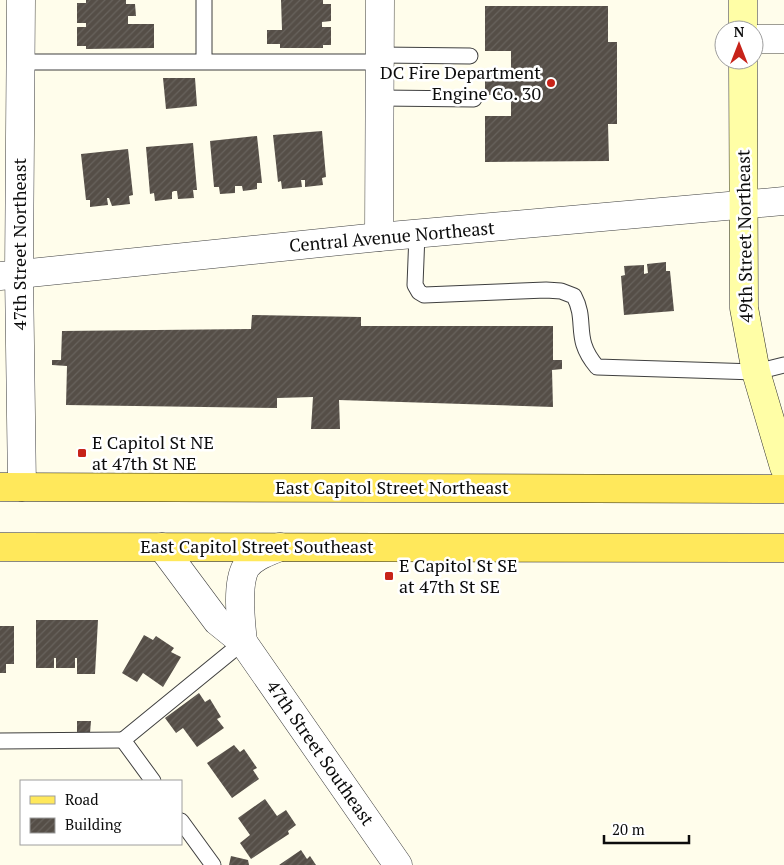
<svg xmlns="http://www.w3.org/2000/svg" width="784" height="865" viewBox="0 0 784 865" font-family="'PT Serif',serif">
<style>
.building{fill:url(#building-hatch)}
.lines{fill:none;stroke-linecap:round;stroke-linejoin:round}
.lane-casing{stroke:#3f3f3f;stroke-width:17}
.street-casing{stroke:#3f3f3f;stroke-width:29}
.secondary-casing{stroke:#2e2e2e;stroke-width:29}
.primary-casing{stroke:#1d1d1d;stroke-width:29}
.lane{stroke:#fff;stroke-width:15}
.street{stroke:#fff;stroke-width:28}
.secondary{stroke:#fffea6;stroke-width:28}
.primary{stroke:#ffe85b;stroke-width:28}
.poi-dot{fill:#c72319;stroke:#fff;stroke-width:2}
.labels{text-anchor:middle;stroke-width:5;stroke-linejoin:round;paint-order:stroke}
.poi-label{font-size:18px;fill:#0c0c0c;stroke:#fff;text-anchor:start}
.street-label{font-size:18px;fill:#0c0c0c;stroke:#fff}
</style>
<defs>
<pattern id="building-hatch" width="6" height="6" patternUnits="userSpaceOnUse" patternTransform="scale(1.25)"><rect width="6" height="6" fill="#554e47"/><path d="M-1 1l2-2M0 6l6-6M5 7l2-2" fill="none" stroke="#68635d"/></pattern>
</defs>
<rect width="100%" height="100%" fill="#fffdeb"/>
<g class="building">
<polygon points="86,0 126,0 126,4 135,4 136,16 128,16 128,24 154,24 154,48 86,49 86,46 77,46 77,27 86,27 86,23 77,23 77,3 86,3"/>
<polygon points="281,0 323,0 323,4 331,4 331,21 322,22 322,27 331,27 331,45 323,45 323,48 280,48 280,44 267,44 267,30 282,30"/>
<polygon points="485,6 608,6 608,42 617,42 617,124 608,124 609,161 485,162 485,116 511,116 511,95 485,95 485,71 511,71 511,51 485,51"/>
<polygon points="163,78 195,78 197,106 166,109"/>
<polygon points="322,131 326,177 322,178 323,185 305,187 305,180 301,180 302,187 282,189 281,181 278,182 273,135"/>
<polygon points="257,136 262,183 257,183 257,189 243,191 242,186 235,186 235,193 220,194 219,187 214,187 210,141"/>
<polygon points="193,143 197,190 193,190 194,198 178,199 177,191 174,191 172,192 172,199 155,201 154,193 150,194 146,147"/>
<polygon points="128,149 133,195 129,196 130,204 112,206 109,198 107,198 108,205 90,207 90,200 86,200 81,154"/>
<polygon points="666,262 666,271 670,271 674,311 624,315 621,276 625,275 624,266 644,265 644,274 648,273 647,264"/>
<polygon points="252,315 361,317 361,326 553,326 553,360 562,360 562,369 552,370 553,407 339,400 340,429 311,429 313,397 277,398 277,408 66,405 67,366 52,365 52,360 61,360 62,331 251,329"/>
<polygon points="36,620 98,620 95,674 77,674 77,658 75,658 75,668 56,668 56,658 54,658 54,668 36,668"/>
<polygon points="0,626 14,626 14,664 6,664 6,673 0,673"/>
<polygon points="144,635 153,640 156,636 174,648 171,652 181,657 163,687 143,673 137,682 122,673"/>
<polygon points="199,693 205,702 210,699 221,717 217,719 224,728 197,747 183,728 176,733 165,718"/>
<polygon points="77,721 91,721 90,733 77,733"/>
<polygon points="234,745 240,752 244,749 257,768 253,770 259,779 232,798 207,763"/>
<polygon points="265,799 277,816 286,810 296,825 288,831 289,834 251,859 240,843 250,835 238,818"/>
<polygon points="301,850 307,859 310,856 316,865 279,865"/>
<polygon points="231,856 248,860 249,865 229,865"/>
</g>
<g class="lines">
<defs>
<g id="lane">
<polyline points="204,0 204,61"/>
<polyline points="380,55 470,56"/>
<polyline points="21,62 380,62"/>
<polyline points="380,98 474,99"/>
<path d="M 417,234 L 415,285 L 419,292 L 424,295 L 546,290 L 561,291 L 574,296 C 588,322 572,338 597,367 L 756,372 L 784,365"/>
<polyline points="0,741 123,740"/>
<polyline points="153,781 123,740 243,642"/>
<polyline points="181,821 213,865"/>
</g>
<g id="street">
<polyline points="21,0 19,274 22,487"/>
<polyline points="754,39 784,39"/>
<polyline points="379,237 380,0"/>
<polyline points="0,276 379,237 784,201"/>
<polyline points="162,547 217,621 243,642 398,865"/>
<path d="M 243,642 C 241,623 236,584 246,567 C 254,556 268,552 280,547"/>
</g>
<g id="secondary">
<polyline points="743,0 743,30"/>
<polyline points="743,60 744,308 756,372 784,467"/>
</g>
<g id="primary">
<polyline points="0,487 784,489"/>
<polyline points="0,547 784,548"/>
</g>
</defs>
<use href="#lane" class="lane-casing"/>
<use href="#street" class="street-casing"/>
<use href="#secondary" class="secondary-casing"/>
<use href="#primary" class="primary-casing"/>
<use href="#lane" class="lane"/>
<use href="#street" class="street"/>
<use href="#secondary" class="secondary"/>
<use href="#primary" class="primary"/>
</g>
<g class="poi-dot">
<circle cx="551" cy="83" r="5"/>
<rect x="77" y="448" width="10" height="10" rx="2.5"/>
<rect x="384" y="571" width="10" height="10" rx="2.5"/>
</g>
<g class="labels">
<g class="poi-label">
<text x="541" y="79" text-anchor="end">DC Fire Department<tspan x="541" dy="21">Engine Co. 30</tspan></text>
<text x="92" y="449">E Capitol St NE<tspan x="92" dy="21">at 47th St NE</tspan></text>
<text x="399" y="572">E Capitol St SE<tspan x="399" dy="21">at 47th St SE</tspan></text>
</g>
<g class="street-label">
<text transform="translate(745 236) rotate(-91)" y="6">49th Street Northeast</text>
<text transform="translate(392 237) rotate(-5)" y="6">Central Avenue Northeast</text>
<text transform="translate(20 244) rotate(-90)" y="6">47th Street Northeast</text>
<text x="392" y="494">East Capitol Street Northeast</text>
<text x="257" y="553">East Capitol Street Southeast</text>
<text transform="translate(320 753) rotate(55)" y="6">47th Street Southeast</text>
</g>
</g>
<rect x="20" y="780" width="162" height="65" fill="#ffffff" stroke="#9e9e9e"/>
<rect x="30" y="796" width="25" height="8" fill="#ffe85b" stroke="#9e9e9e"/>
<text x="65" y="805" font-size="15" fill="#0c0c0c">Road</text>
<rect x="30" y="818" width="25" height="15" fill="url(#building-hatch)" stroke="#9e9e9e"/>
<text x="65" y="830" font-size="15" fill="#0c0c0c">Building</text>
<g transform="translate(739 45)"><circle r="24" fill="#ffffff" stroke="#9e9e9e"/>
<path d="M0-4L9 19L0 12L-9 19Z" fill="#c72319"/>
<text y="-8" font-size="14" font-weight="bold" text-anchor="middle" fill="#0c0c0c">N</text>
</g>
<path d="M604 835v8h85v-8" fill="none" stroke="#0c0c0c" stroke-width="2.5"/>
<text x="612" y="835" font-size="15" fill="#0c0c0c" stroke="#ffffff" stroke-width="4" paint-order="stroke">20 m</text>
</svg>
